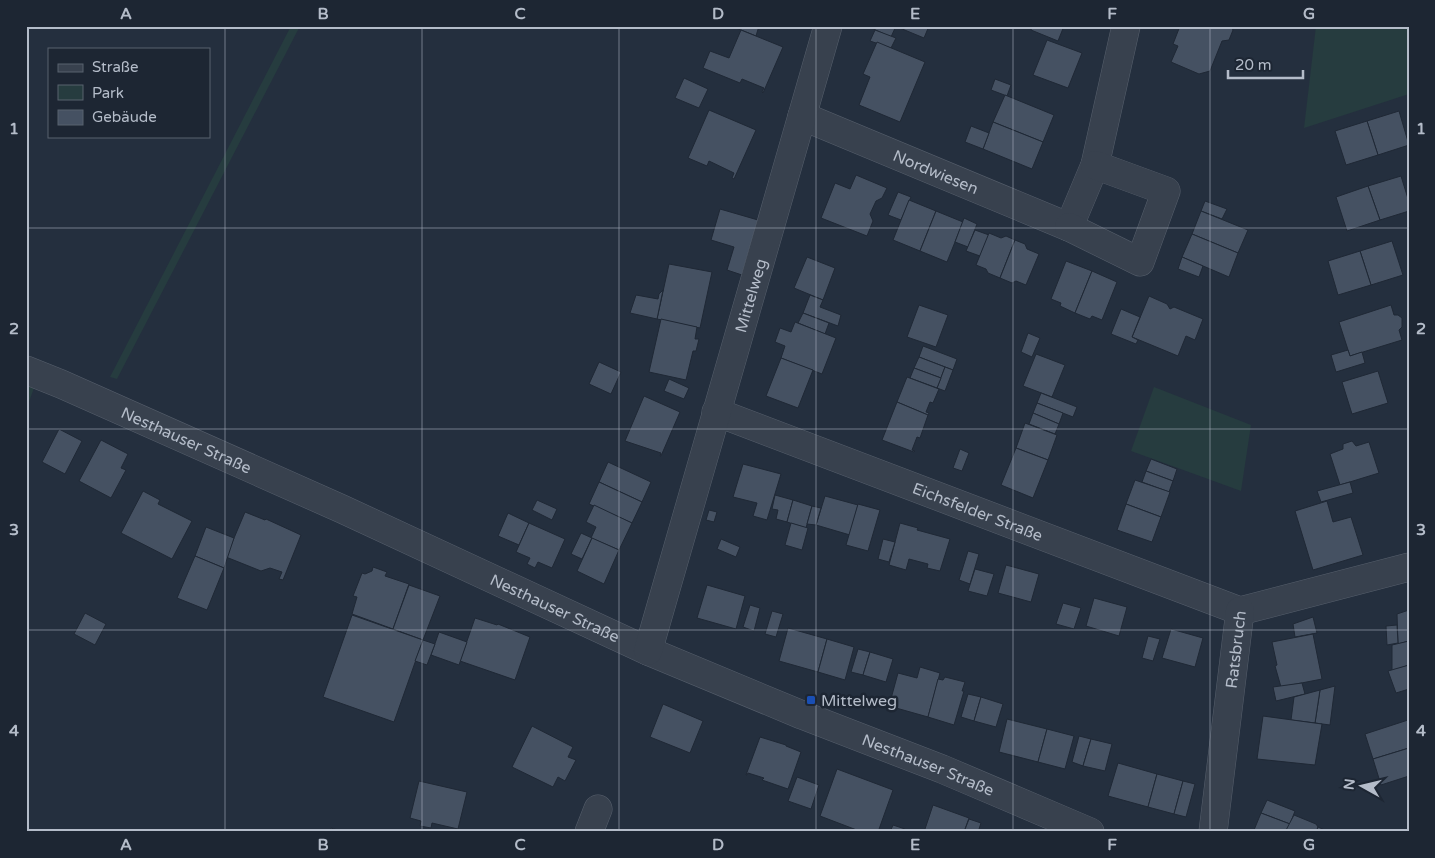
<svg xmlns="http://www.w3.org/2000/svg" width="1435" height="858" viewBox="0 0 1435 858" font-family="'Varela Round',sans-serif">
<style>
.green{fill:#263c3f}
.building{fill:#455162;stroke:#1f2835}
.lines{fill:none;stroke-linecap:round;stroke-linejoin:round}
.minor-casing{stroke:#565f6c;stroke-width:29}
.minor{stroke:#38414e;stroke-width:28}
.grid{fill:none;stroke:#b4bcc9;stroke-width:1;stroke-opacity:0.55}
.transit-dot{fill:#1a4fb4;stroke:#1d2633;stroke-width:2}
.labels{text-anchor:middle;stroke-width:5;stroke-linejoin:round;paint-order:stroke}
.street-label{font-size:16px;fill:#b4bcc9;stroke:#1d2633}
.poi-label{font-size:16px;fill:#b4bcc9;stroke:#1d2633;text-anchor:start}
.neatline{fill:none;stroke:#b4bcc9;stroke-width:2}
.grid-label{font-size:16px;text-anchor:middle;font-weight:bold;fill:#b4bcc9}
</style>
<rect width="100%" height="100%" fill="#242f3e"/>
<g class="green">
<polygon points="291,26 300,26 117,379 110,377"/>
<polygon points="1316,26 1409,26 1409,94 1304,128"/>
<polygon points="26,386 34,388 26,410"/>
<polygon points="1154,387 1251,425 1241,491 1131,451"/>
</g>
<g class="building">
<polygon points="731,26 759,26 756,36"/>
<polygon points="869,26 896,26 891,37 869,27"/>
<polygon points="895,26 929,26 924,38"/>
<polygon points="1032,26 1064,26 1058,41 1031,30"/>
<polygon points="1180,26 1231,26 1233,30 1229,40 1222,41 1210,71 1199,74 1171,62 1178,46 1173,44"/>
<polygon points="741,30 783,47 763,93 762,92 764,88 742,79 740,83 703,68 710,51 729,58"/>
<polygon points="875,30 896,38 891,48 870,41"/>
<polygon points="1047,40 1082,53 1068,88 1033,75"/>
<polygon points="877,42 925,62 900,122 859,105 870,77 863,74"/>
<polygon points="684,78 708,89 699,108 675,98"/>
<polygon points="995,79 1011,85 1007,96 991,90"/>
<polygon points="1005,95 1054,115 1043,142 993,122"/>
<polygon points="709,110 756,130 734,179 732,178 734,173 709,161 707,166 688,158"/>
<polygon points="1399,111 1409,145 1378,155 1367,121"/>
<polygon points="1367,121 1378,155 1346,165 1335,131"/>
<polygon points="993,122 1043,142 1032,169 983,149"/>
<polygon points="971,126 989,133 983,149 965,142"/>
<polygon points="856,175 887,188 882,198 876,201 870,214 873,221 867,236 821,218 835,183 850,189"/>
<polygon points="1401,176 1409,202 1409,211 1380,220 1368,186"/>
<polygon points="1368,186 1380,220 1347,231 1336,197"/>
<polygon points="898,192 911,197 901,220 888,215"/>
<polygon points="909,200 936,211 920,251 893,240"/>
<polygon points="1205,201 1227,209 1222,219 1201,211"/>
<polygon points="720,209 758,220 742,275 727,270 734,247 711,240"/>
<polygon points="936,211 963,222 947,262 920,251"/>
<polygon points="1201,211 1248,230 1238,253 1192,234"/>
<polygon points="964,218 977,224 968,247 955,242"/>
<polygon points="975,230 989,235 980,256 966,251"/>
<polygon points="989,233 1001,238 1006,236 1015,240 1000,278 988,273 986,269 976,265"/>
<polygon points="1192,234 1238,253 1229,277 1182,257"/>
<polygon points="1015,240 1025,244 1027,249 1039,254 1026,285 1016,281 1012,283 1000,278"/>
<polygon points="1392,241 1403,275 1371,285 1360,251"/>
<polygon points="1360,251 1371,285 1338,295 1328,261"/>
<polygon points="807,257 835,268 823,300 794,288"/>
<polygon points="1182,257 1203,266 1199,277 1178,269"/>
<polygon points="1066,261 1092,271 1075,313 1060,306 1061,303 1051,299"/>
<polygon points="669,264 712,272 700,328 657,319"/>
<polygon points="1092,271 1117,282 1102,320 1092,316 1090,319 1075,313"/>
<polygon points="663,290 657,319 630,313 636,295 658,299 659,294"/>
<polygon points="810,295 823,300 820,307 841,315 838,326 803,313"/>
<polygon points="1149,296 1167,304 1170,309 1174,307 1203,319 1195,340 1186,336 1178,356 1132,337"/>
<polygon points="919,305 948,315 936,347 907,337"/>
<polygon points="1391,305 1394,315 1398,315 1402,318 1402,327 1399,330 1402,340 1350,356 1339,322"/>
<polygon points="1121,309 1140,317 1132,337 1138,340 1136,344 1111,334"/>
<polygon points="803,313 829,323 825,334 798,323"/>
<polygon points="661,319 697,327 695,339 699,339 696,351 693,351 686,380 649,372"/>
<polygon points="795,322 836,338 822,374 781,358 785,346 775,342 780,328 791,332"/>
<polygon points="1028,333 1040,338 1032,357 1021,352"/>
<polygon points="923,346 957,359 953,370 919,357"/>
<polygon points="1348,350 1350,356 1362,352 1365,363 1336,372 1331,355"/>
<polygon points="1036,354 1065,365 1052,397 1023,386"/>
<polygon points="919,357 945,367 941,378 914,368"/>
<polygon points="781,358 813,370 798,408 766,396"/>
<polygon points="599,362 621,372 611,394 589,384"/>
<polygon points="945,367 953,370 945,391 937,388"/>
<polygon points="914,368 941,378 937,388 910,378"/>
<polygon points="1378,371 1388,403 1352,414 1342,382"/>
<polygon points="907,377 939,389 933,403 930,402 926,412 929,413 928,415 897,402"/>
<polygon points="669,379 689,388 684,399 664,391"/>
<polygon points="1041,393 1077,407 1073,417 1037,403"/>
<polygon points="644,396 680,412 661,456 660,456 661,453 625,441"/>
<polygon points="897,402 928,415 920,438 917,437 912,450 915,451 914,452 882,440"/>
<polygon points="1037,403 1063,413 1059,424 1033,413"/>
<polygon points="1033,413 1059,424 1055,434 1029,424"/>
<polygon points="1025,423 1057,435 1048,460 1016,448"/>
<polygon points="59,429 82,441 65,474 42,462"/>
<polygon points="101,440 128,454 121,468 126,470 111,498 79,481"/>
<polygon points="1352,441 1356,446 1369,442 1379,473 1340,485 1330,454 1343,449 1343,444"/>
<polygon points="1016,448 1048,460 1033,498 1001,485"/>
<polygon points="960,449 969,453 962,471 953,468"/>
<polygon points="1151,459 1177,469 1173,481 1146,471"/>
<polygon points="608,462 651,482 642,502 599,482"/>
<polygon points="743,464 781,474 767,520 753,516 757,503 733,497"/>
<polygon points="1146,471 1173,481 1169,492 1142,482"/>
<polygon points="1135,480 1170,492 1161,517 1126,504"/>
<polygon points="599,482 642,502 632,523 589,504"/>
<polygon points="1350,482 1353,493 1321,502 1317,491"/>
<polygon points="143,491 160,500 158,504 192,521 172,559 121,533"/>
<polygon points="775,495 793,500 787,522 776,519 778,510 772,509"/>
<polygon points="825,496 858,505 850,535 816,525"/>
<polygon points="537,500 557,509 552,520 532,510"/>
<polygon points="793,500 812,506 806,528 787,522"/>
<polygon points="1327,501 1333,522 1351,517 1363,555 1313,570 1295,511"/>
<polygon points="858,504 880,510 868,551 846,545"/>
<polygon points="1126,504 1161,517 1152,542 1117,530"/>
<polygon points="594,505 632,523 619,550 591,538 596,527 586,522"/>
<polygon points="812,506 821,508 816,525 807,524"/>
<polygon points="709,510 717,512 714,522 706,520"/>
<polygon points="245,512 265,520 266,519 301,535 283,580 279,579 282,572 270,568 261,571 226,557"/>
<polygon points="508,513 529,523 519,545 498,536"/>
<polygon points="529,523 565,539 552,568 538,562 535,568 527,564 530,558 516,552"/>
<polygon points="791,523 808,528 802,550 785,545"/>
<polygon points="900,523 918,528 917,530 950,539 940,571 927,568 928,564 909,559 906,570 889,565"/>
<polygon points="206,527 234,538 224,568 195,556"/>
<polygon points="581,533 592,538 582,559 571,554"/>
<polygon points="592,538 619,550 604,584 577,571"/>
<polygon points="721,539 740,547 736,557 717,549"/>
<polygon points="883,539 895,542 889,562 878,559"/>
<polygon points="968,551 979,554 970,584 959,580"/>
<polygon points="195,556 224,568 207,610 177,598"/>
<polygon points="1006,565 1039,574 1031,602 998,593"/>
<polygon points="373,567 387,572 385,576 409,584 393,629 352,614 357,597 353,596 362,573 365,574 372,571"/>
<polygon points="975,569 994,574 987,596 968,591"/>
<polygon points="409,585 440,596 423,640 393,629"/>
<polygon points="707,585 745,596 736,629 697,618"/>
<polygon points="1094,598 1127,607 1119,636 1086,626"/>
<polygon points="1063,603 1081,608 1074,629 1056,624"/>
<polygon points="750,605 760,608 754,631 743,627"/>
<polygon points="1409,610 1409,641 1398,644 1397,614"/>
<polygon points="772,611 783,614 776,637 765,634"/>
<polygon points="85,613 106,624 95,645 74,634"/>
<polygon points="352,615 423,640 394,722 323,697"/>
<polygon points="1313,617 1317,633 1295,637 1293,624"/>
<polygon points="475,618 497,625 498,624 530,637 515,680 460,661"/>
<polygon points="1397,625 1398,643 1387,645 1386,626"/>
<polygon points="788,628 827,639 818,672 779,661"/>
<polygon points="1171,629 1203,638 1195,667 1162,658"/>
<polygon points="439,632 467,642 459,665 431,655"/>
<polygon points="1313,634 1322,679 1281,687 1275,666 1277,665 1272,642"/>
<polygon points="1148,636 1160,639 1153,661 1142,658"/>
<polygon points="827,639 854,647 845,680 818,672"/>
<polygon points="423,640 435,644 427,665 415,661"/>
<polygon points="1409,641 1409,665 1392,671 1392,645"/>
<polygon points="858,649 870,652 863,675 851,672"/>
<polygon points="870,652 893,659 886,682 863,675"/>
<polygon points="1409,665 1409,689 1396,693 1388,671"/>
<polygon points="920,667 940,673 928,717 889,706 898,673 917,678"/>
<polygon points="945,677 965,682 962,691 964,691 954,725 928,717 938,679 943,680"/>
<polygon points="1302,683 1305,694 1276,701 1273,687"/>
<polygon points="1335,686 1330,725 1315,723 1320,690"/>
<polygon points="1320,690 1315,723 1291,720 1294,697"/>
<polygon points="968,694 981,697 974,721 961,717"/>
<polygon points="981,697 1003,704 996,727 974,721"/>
<polygon points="663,704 703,721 690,753 650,737"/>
<polygon points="1263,716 1322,724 1315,765 1257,759"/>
<polygon points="1007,719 1047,729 1038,762 999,752"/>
<polygon points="1408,720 1409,748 1373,759 1365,734"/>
<polygon points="532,726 573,747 568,757 576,760 565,781 558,777 553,787 512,767"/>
<polygon points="1047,729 1074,736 1065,769 1038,762"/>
<polygon points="1079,736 1091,739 1083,766 1072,762"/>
<polygon points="760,737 786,745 786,746 801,752 788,789 762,780 764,778 748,773 747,775 746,775"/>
<polygon points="1091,739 1112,744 1105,771 1083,766"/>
<polygon points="1409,748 1409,776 1381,785 1373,759"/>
<polygon points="1118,763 1157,774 1148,807 1108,796"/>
<polygon points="837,769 893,790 878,832 862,832 820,816"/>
<polygon points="1157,774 1183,781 1174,814 1148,807"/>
<polygon points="797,777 819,785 811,809 788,801"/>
<polygon points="419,781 467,792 458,829 432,823 431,828 420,826 421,821 410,818"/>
<polygon points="1183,781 1195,784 1186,817 1174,814"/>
<polygon points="1267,800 1295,811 1290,824 1261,813"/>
<polygon points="933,805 969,818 964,832 924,832"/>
<polygon points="1261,813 1290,824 1288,828 1285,832 1257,832 1254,830"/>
<polygon points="1294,815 1316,824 1318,827 1316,832 1285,832"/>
<polygon points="969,819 981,823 978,832 964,832"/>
<polygon points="893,825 905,829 904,832 890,832"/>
<polygon points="1318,827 1329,832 1316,832"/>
<polygon points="331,828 344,832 330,832"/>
</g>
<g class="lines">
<defs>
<g id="minor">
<path id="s1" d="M 802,116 L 1069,227 L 1095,165 L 1126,26"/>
<polyline points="1069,227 1140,262 1166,191 1095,165"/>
<path id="s2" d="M 26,370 L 61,384 L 342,509 L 648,651 L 802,715 L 942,769 L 1090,832"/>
<path id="s3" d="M 716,412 L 1240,611"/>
<polyline points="1240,611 1409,567"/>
<path id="s4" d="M 648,651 L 828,26"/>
<polyline points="589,832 598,809"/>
<path id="s5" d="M 1213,832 L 1240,611"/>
</g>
</defs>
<use href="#minor" class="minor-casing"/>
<use href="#minor" class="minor"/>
</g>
<path class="grid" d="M 225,26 L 225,832M 422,26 L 422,832M 619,26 L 619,832M 816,26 L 816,832M 1013,26 L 1013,832M 1210,26 L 1210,832M 26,228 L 1409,228M 26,429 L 1409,429M 26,630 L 1409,630"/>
<rect class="transit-dot" x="806" y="695" width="10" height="10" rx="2.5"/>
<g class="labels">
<g class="street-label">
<text dy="6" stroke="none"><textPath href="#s1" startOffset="145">Nordwiesen</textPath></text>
<text dy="6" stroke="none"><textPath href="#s4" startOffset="370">Mittelweg</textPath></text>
<text dy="6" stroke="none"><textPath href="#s2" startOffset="175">Nesthauser Straße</textPath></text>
<text dy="6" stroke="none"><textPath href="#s3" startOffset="280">Eichsfelder Straße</textPath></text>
<text dy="6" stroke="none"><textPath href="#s2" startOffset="580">Nesthauser Straße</textPath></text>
<text dy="6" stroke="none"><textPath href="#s5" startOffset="184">Ratsbruch</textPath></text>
<text dy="6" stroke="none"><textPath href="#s2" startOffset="985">Nesthauser Straße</textPath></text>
</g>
<g class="poi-label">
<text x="821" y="706">Mittelweg</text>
</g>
</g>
<rect width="1435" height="858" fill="none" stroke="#1d2633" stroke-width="55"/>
<rect x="48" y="48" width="162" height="90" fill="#1d2633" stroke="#59626f"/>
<rect x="58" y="64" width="25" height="8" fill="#38414e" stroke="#59626f"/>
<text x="92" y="72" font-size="15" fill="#b4bcc9">Straße</text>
<rect x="58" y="85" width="25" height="15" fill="#263c3f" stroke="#59626f"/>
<text x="92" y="98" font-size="15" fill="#b4bcc9">Park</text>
<rect x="58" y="110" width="25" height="15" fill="#455162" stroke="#59626f"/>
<text x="92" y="122" font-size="15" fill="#b4bcc9">Gebäude</text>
<g transform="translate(1362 786) rotate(278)" stroke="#1d2633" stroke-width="4" paint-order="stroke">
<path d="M0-4L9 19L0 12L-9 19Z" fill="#b4bcc9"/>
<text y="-8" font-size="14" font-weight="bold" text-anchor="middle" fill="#b4bcc9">N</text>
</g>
<path d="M1228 70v8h75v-8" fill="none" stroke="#b4bcc9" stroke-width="2.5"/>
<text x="1235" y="70" font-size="15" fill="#b4bcc9" stroke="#1d2633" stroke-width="4" paint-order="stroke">20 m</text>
<rect x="28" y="28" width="1380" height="802" class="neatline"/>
<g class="grid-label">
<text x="126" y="19">A</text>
<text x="323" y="19">B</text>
<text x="520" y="19">C</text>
<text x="718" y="19">D</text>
<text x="915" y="19">E</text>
<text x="1112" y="19">F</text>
<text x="1309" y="19">G</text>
<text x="14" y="134">1</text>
<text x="1421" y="134">1</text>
<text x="14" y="334">2</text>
<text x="1421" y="334">2</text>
<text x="14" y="535">3</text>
<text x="1421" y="535">3</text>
<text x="14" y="736">4</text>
<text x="1421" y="736">4</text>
<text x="126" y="850">A</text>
<text x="323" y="850">B</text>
<text x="520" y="850">C</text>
<text x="718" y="850">D</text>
<text x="915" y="850">E</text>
<text x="1112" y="850">F</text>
<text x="1309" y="850">G</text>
</g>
</svg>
